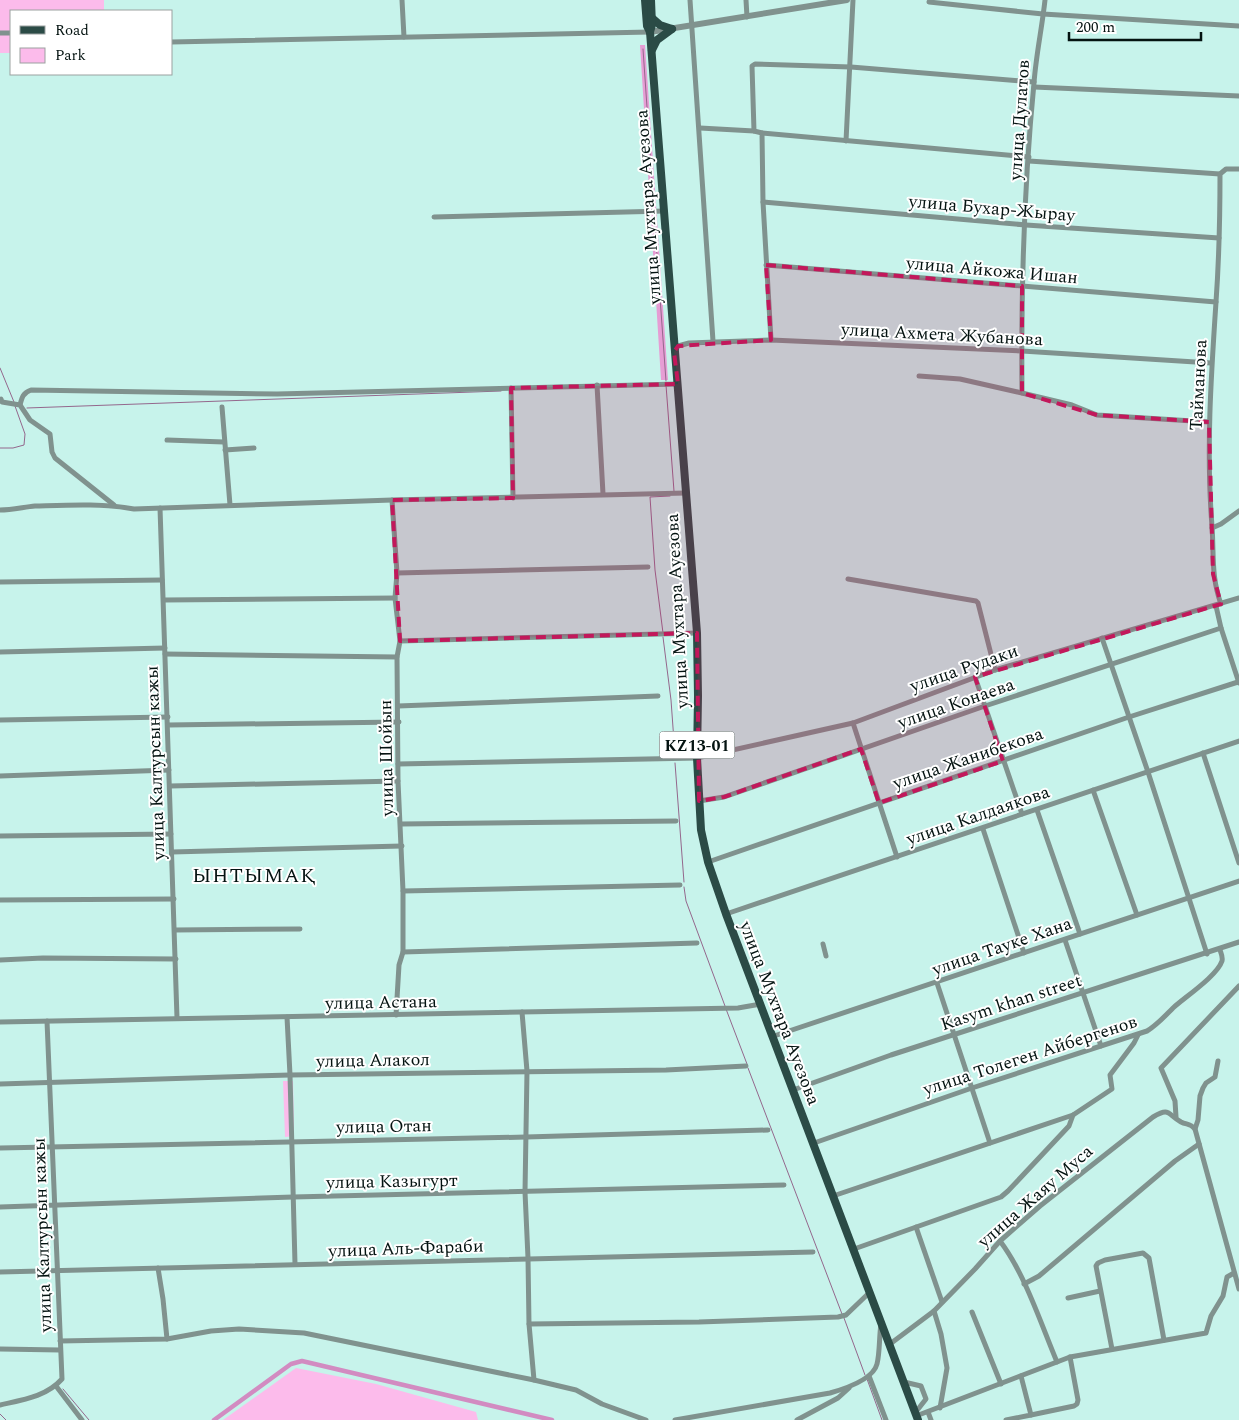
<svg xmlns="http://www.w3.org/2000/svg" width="1239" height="1420" viewBox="0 0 1239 1420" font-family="Spectral,serif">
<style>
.green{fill:#fcbbeb}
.forest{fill:#e69dd4}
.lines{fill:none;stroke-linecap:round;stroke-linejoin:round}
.stream{stroke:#94678c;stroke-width:1}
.canal{stroke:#d28bc1;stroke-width:4.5}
.minor{stroke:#80928e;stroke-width:5}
.tertiary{stroke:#80928e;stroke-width:6}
.primary{stroke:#2b4b46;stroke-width:8}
.marked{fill:#c2185b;fill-opacity:0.2;stroke:#c2185b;stroke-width:4;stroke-dasharray:10 6;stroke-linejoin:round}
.labels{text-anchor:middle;stroke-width:4;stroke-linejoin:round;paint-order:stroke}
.shield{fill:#fff;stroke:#4f5a58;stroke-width:1}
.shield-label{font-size:16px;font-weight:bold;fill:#041311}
.street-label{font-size:18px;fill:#041311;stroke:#fff}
.quarter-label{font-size:20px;letter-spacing:1px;fill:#041311;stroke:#fff}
</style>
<rect width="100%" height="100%" fill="#c7f3eb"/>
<g class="green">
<polygon points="0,0 104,0 104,11 11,11 11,53 0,53"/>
<polygon points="283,1081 293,1081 294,1136 285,1137"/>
<polygon points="296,1368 376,1384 476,1412 478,1420 223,1420"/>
</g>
<polygon class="forest" points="640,45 645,45 668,380 661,380"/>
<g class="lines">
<g class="stream">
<polyline points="643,49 654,209"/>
<polyline points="654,213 666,381"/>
<polyline points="0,368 14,402"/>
<polyline points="666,385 674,491"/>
<polyline points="27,408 501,391"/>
<polyline points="0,448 13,448 24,445 25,434 15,406"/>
<polyline points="663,633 655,570 650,497 670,496"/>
<polyline points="663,637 671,700 675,755"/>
<polyline points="675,763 684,882"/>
<polyline points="684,887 686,901 725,1006"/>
<polyline points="726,1009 747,1064"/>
<polyline points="748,1068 842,1314"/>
<polyline points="844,1318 865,1375"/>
<polyline points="867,1379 882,1420"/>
<polyline points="63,1389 89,1420"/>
<polyline points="0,1414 6,1420"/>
</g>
<polyline class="canal" points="214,1420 291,1364 302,1361 552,1420"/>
<g class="minor">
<polyline points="402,0 404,37"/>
<polyline points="690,0 713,341"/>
<polyline points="746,0 747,17"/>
<polyline points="929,2 1043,14 1239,26"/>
<polyline points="0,33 11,33"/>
<polyline points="171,42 650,32"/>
<polyline points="1034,87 1239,96"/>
<polyline points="700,128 754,131"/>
<polyline points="762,133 1029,157"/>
<polyline points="846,141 853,0"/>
<polyline points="1029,161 1220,174"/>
<polyline points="763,202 1026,225 1219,238"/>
<polyline points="434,217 665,211"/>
<polyline points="766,265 1216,302"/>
<polyline points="771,340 763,202 762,133 754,131 752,66 755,64 851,67 1034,82"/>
<polyline points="674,352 678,346 689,343 771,340 1022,351 1211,363"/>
<polyline points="919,376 960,379 1022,393 1072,405 1097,415 1209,422"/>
<polyline points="597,385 603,494"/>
<polyline points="511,388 513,498"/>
<path d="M 1022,393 C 1021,290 1024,185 1034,83 C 1036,55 1042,28 1045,0"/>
<polyline points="1,399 2,402 20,405 30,420 50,434 52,452 55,458 114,505"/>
<path d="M 20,405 C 22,397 23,393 31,390 L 277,394 L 678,384"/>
<polyline points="222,407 230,505"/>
<polyline points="167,440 224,442"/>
<polyline points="225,450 254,448"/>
<polyline points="392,500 397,573 395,598 400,641 397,657 398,781 403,891 403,952 399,965 396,1015"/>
<polyline points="160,508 177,1018"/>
<path d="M 0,510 C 12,510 24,507 35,506 C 68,505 102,503 134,509 L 392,500 L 686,493"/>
<polyline points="1212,528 1221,524 1239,511"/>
<polyline points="397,573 648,567"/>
<polyline points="848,579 976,601 978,603 995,670"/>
<polyline points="0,582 162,580"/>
<polyline points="164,600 395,598"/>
<path d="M 1221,604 C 1211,577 1214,554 1212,526 C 1206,451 1211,377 1216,302 C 1219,260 1220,217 1220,174 L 1226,169 L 1239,169"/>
<polyline points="1216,606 1221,628 1239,683"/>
<polyline points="1102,638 1148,772 1207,954"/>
<polyline points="400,641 697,633"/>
<polyline points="0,652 165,648"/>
<polyline points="165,654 397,657"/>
<polyline points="975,677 1022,814"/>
<polyline points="398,706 658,696"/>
<polyline points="0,720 168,717"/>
<polyline points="853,723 897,857"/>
<polyline points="168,725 399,722"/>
<polyline points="1203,753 1239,863"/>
<polyline points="398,764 697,758 853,723 995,670 1239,598"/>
<polyline points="0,776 169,770"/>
<polyline points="170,786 398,781"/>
<polyline points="1093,790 1137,915"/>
<polyline points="699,801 724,797 985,706 1221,628"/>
<polyline points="1037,810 1080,934"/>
<polyline points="401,824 676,821"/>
<polyline points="983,829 1024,953"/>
<polyline points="0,836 171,834"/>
<polyline points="172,852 402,846"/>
<polyline points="708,862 1129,717 1238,682"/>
<polyline points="403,891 680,885"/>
<polyline points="0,900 174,899"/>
<polyline points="726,914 1239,741"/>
<polyline points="175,930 300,929"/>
<polyline points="1065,940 1101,1046"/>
<polyline points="823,944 826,956"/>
<polyline points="403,952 697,943"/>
<polyline points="0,960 43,958 176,959"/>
<polyline points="937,983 990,1143"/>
<polyline points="522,1012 527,1071 525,1192 528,1258 529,1324 534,1380"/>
<polyline points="287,1017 290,1075 295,1264"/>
<polyline points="0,1022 738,1008 761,1004"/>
<polyline points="774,1036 1239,881"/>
<polyline points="0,1084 290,1075 666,1070 746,1066"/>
<polyline points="793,1090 891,1055 1239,942"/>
<polyline points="1176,1117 1175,1101 1161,1068 1239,986"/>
<polyline points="1195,1129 1198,1120 1200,1096 1203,1088 1206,1083 1215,1077 1218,1061"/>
<path d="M 814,1143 L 972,1088 L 1147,1031 C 1157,1025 1165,1016 1173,1008 C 1185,997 1217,976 1222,961 C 1223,957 1221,953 1220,950"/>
<polyline points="0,1148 526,1137 768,1130"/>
<polyline points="833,1196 1073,1115 1112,1089 1110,1075 1134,1043 1138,1035"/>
<polyline points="0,1207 293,1197 784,1185"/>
<polyline points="916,1227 942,1302"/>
<path d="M 1000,1241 C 1025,1274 1041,1324 1057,1362"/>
<polyline points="854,1249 1001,1197 1008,1191 1069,1126 1073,1115"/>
<polyline points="158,1268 163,1299 167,1339"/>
<polyline points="0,1272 813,1252"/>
<polyline points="1024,1284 1039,1276 1175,1161 1199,1144"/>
<polyline points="1068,1298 1100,1291"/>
<polyline points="934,1311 941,1334 947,1368 940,1408"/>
<polyline points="972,1312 1001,1384"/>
<polyline points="529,1324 699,1322 838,1317 846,1315 870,1292"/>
<polyline points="60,1341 167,1339 211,1331 239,1329 304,1333 534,1380 576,1390 602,1404 646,1420"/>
<path d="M 890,1344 L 934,1311 L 975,1269 L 1000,1241 L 1040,1206 L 1153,1117 C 1170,1107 1167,1114 1181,1122 C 1187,1125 1190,1123 1195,1129 L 1239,1289"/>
<polyline points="0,1349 60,1350"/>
<polyline points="1112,1349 1096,1266 1098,1263 1105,1260 1143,1253 1149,1258 1164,1340"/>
<polyline points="869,1376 886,1420"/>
<polyline points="904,1382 921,1386 926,1399 915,1413"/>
<polyline points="56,1386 82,1420"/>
<path d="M 0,1405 C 22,1400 46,1397 62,1379 L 47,1021"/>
<polyline points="928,1412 931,1420"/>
<polyline points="1031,1415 1074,1406 1077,1404 1078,1400 1070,1357"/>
<polyline points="916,1416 1070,1357 1206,1333 1211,1316 1223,1296 1227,1277 1234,1273"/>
<path d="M 675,1420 L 830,1393 C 844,1389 873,1380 877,1364 C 880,1352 879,1337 881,1324"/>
<polyline points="797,1420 838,1398 849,1388"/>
<polyline points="1006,1420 1031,1415 1021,1376"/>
</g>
<polyline class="tertiary" points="650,32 847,0"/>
<g class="primary">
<polyline points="645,0 647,26 650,32 697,633 698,696 697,758 701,830 708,862 726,914 918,1420"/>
<polyline points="652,18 660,25 672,29"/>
<polyline points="650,32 652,25 651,0"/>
<polyline points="652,50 657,40 672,29"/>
</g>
</g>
<path class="marked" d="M 766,265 L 1022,286 L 1022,393 L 1097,415 L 1209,422 L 1213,574 L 1221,604 L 975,677 L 1003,761 L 879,803 L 861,749 L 724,797 L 699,801 L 697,633 L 400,641 L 392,500 L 513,498 L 511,388 L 678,384 L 674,352 L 678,346 L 771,340 Z"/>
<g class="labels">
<rect class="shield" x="659.5" y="731.5" width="75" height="27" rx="4"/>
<g class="shield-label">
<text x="697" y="751">KZ13-01</text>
</g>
<g class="street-label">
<text transform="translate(1019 120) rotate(-86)" y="6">улица Дулатов</text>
<text transform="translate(648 207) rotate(-94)" y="6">улица Мухтара Ауезова</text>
<text transform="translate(992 208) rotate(5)" y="6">улица Бухар-Жырау</text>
<text transform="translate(992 270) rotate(5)" y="6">улица Айкожа Ишан</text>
<text transform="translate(942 334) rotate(3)" y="6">улица Ахмета Жубанова</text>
<text transform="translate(1198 385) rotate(-87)" y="6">Тайманова</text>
<text transform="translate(677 611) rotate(-93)" y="6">улица Мухтара Ауезова</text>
<text transform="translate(964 668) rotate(-19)" y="6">улица Рудаки</text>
<text transform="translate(956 703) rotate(-19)" y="6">улица Конаева</text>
<text transform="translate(386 758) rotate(-91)" y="6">улица Шойын</text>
<text transform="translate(968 758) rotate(-19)" y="6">улица Жанибекова</text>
<text transform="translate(155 763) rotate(-92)" y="6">улица Калтурсын кажы</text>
<text transform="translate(978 815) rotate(-19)" y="6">улица Калдаякова</text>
<text transform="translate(1002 946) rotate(-19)" y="6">улица Тауке Хана</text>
<text transform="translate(381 1002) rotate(-1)" y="6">улица Астана</text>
<text transform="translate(1011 1002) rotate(-18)" y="6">Kasym khan street</text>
<text transform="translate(780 1013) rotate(69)" y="6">улица Мухтара Ауезова</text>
<text transform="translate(1030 1055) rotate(-18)" y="6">улица Толеген Айбергенов</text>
<text transform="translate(373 1060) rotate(-1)" y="6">улица Алакол</text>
<text transform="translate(384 1126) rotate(-1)" y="6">улица Отан</text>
<text transform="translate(392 1181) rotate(-1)" y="6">улица Казыгурт</text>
<text transform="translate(1035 1196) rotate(-41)" y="6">улица Жаяу Муса</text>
<text transform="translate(42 1235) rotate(-92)" y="6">улица Калтурсын кажы</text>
<text transform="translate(406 1248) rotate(-2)" y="6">улица Аль-Фараби</text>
</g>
<g class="quarter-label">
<text x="254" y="882">ЫНТЫМАҚ</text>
</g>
</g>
<rect x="10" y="10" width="162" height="65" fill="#ffffff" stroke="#9ba1a0"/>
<rect x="20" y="26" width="25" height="8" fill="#2b4b46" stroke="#9ba1a0"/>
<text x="55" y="35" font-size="15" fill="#041311">Road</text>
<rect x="20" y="48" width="25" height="15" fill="#fcbbeb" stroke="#9ba1a0"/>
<text x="55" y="60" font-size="15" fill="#041311">Park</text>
<path d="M1069 32v8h132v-8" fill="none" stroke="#041311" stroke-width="2.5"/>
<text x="1076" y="32" font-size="15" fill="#041311" stroke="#ffffff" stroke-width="4" paint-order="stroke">200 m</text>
</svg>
